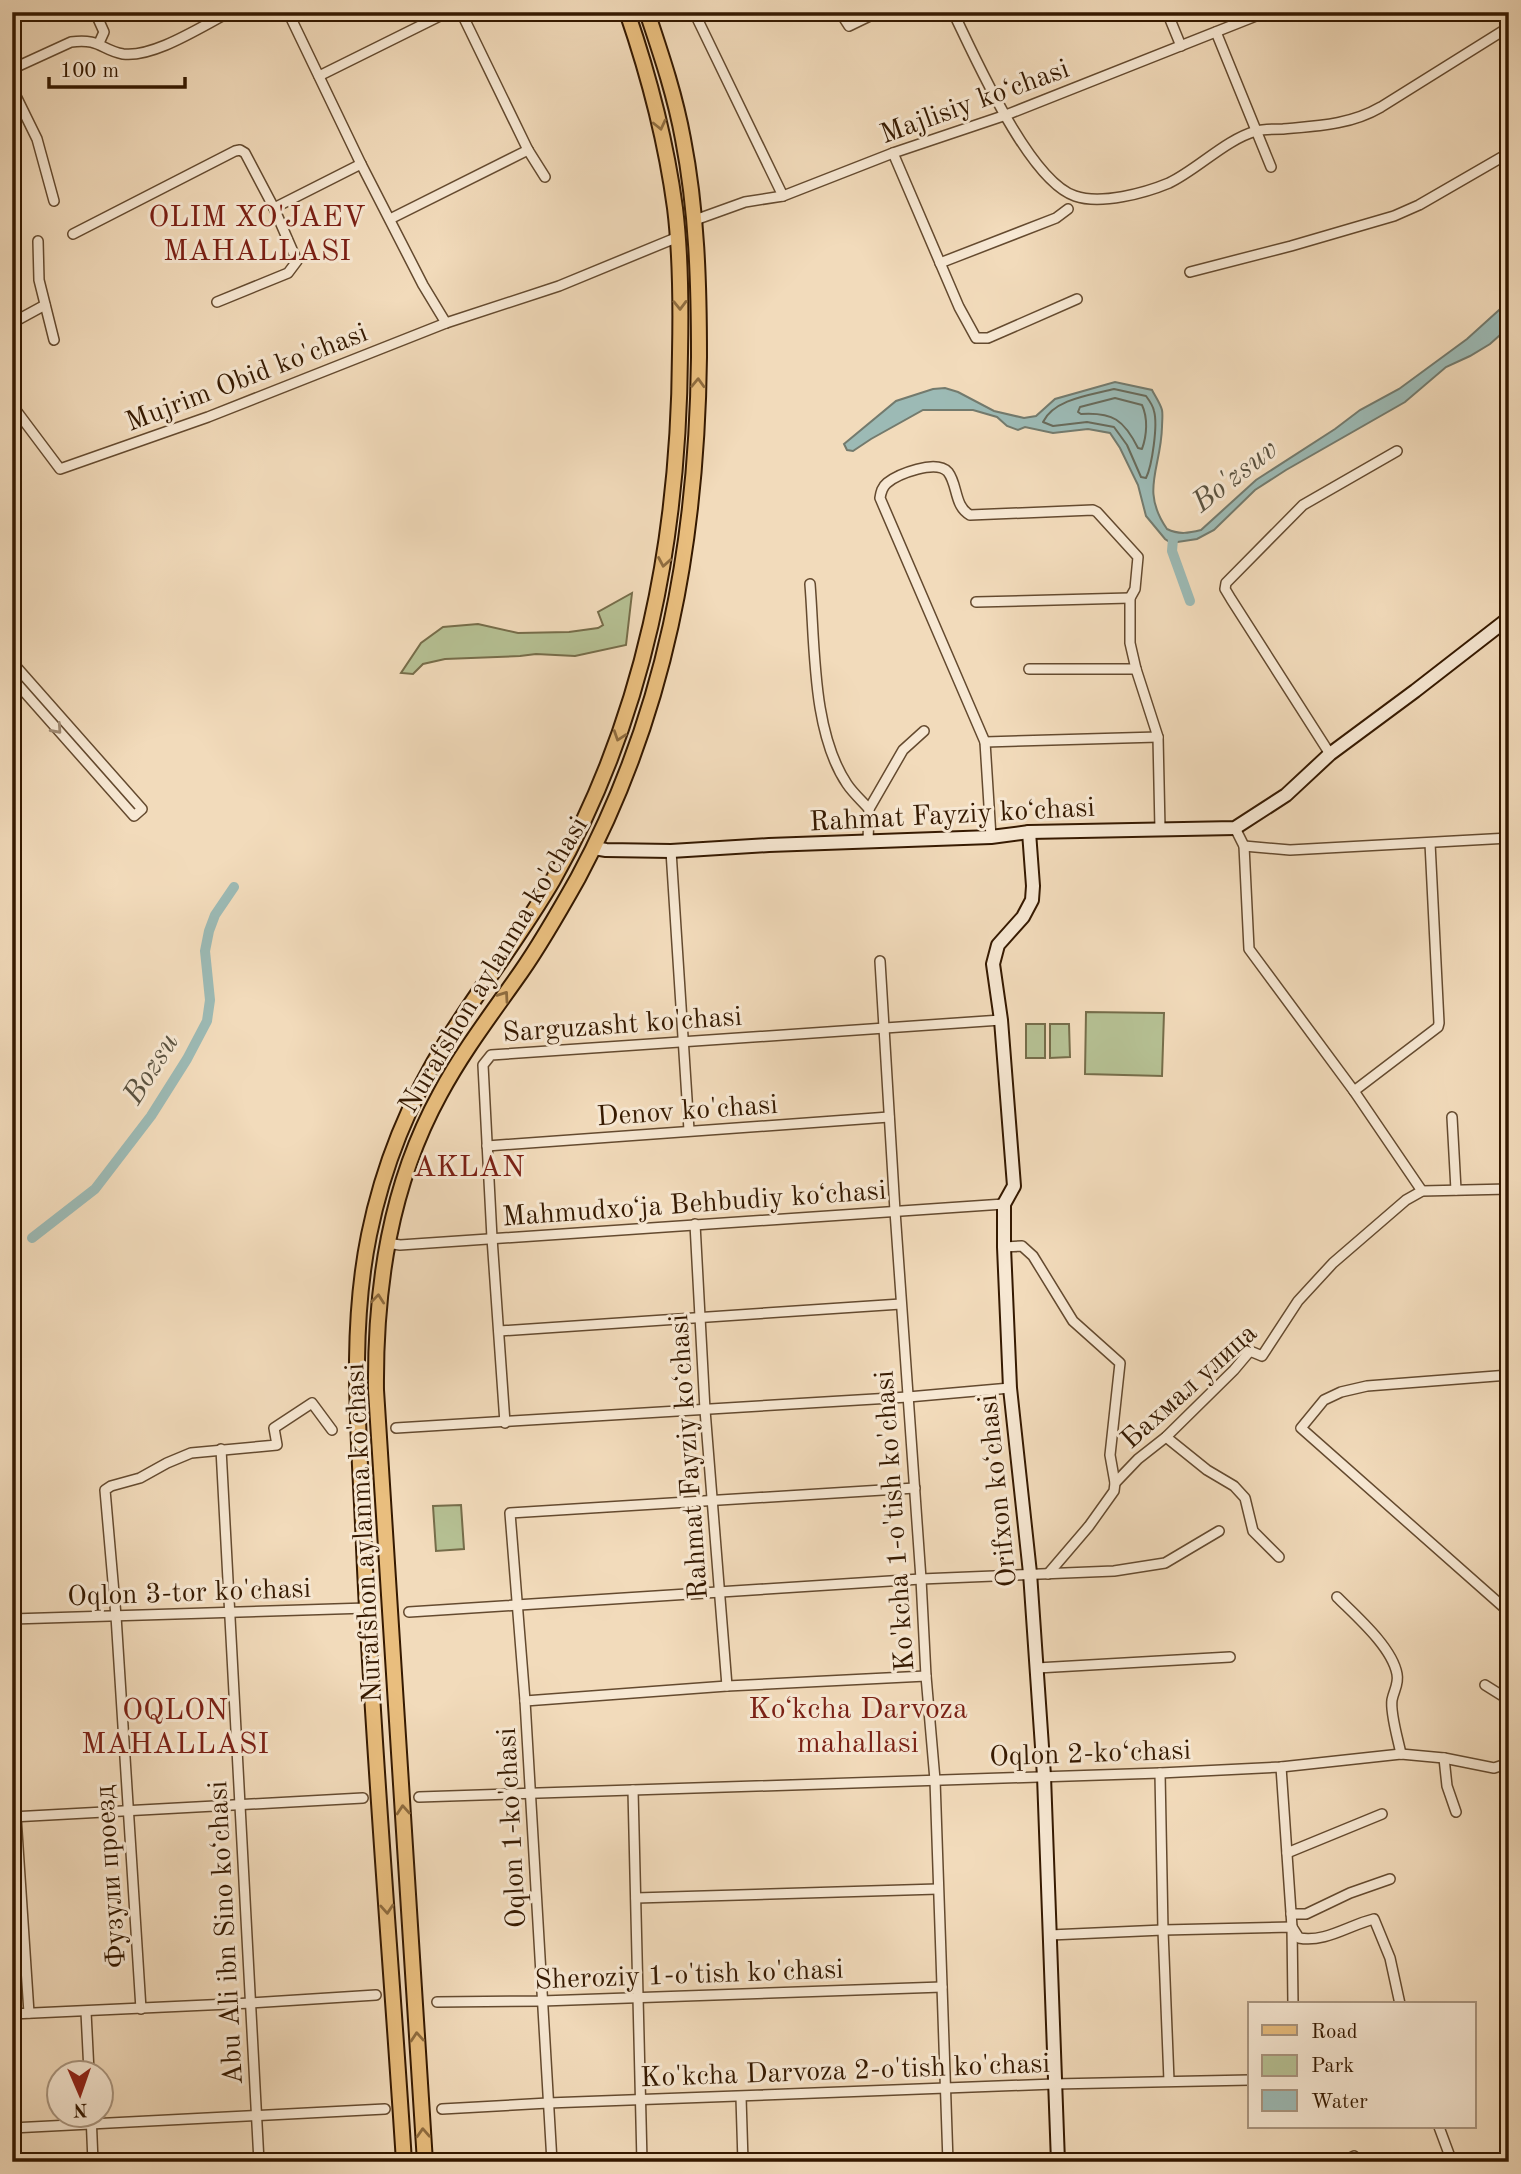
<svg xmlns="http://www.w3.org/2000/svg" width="1521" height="2174" viewBox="0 0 1521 2174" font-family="'Old Standard TT',serif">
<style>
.green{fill:#b6c194;stroke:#766d4a;stroke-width:2}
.water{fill:#9cbab5;stroke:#737a6d;stroke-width:2}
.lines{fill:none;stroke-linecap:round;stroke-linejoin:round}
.shore{stroke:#686a5a;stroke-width:2}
.canal{stroke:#9cbab5;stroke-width:10}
.street-casing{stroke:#644a2f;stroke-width:12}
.secondary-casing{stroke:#351900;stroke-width:16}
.primary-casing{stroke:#351900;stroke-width:18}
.street{stroke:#f7e8d3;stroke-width:9}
.secondary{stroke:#f7e8d3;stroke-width:12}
.primary{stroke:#e9be7e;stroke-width:14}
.oneway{stroke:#8f6c3f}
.oneway2{stroke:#a08b74}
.labels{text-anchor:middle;stroke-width:6;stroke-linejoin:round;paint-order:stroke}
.street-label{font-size:28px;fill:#351900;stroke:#f7e8d3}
.neighbourhood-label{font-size:30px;fill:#7a1f14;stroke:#f7e8d3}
.water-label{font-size:30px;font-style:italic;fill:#59513f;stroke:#f7e8d3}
</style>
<rect width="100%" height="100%" fill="#f2dbbb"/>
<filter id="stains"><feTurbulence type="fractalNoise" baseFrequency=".00286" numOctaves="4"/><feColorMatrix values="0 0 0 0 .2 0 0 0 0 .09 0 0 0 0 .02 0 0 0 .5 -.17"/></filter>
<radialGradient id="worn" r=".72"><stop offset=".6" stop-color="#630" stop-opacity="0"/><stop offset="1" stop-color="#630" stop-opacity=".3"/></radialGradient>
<g class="green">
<polygon points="632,593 626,645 575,656 536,654 520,656 445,659 423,664 413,674 401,673 421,643 443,627 478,624 518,633 569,632 598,628 603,625 598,612"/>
<polygon points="1086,1012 1164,1013 1162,1076 1085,1074"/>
<rect x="1026" y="1024" width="19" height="34"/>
<polygon points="1050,1024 1069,1024 1070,1057 1050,1058"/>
<polygon points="461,1505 464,1549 436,1551 433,1506"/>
</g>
<path class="water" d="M 1509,301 L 1509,327 L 1490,344 L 1470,356 L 1446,367 L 1405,402 L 1286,470 L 1255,490 L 1214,530 L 1197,539 L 1171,543 L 1165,539 L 1146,516 L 1138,485 L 1120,448 L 1110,433 L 1088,429 L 1053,433 L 1025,427 L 1018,430 L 1007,426 L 997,417 L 973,410 L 923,410 L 871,439 L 853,451 L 847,450 L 844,444 L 896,401 L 933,389 L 945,388 L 958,392 L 994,411 L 1024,418 L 1036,416 L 1055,399 L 1115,382 L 1152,390 C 1155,396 1160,403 1162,410 C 1163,415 1162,422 1162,427 C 1161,469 1140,490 1167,529 C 1179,535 1189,533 1201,530 L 1256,480 L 1335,429 L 1360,410 L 1399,389 L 1467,339 Z"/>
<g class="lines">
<g class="shore">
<path d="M 1114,389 L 1146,396 C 1149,400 1153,406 1154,411 C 1158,425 1152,466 1146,478 L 1141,477 L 1127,445 L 1114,427 L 1087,422 L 1053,426 L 1043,422 C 1054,399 1091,395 1114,389 Z"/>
<path d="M 1115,398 L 1142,405 C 1148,418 1147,435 1142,449 L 1138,448 C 1124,420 1113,412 1081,414 L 1078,412 L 1080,407 Z"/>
</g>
<g class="canal">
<polyline points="1173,539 1172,551 1190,601"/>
<polyline points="32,1238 95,1189 151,1116 187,1059 207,1021 210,1000 205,951 209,931 215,915 234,887"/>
</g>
<defs>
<g id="street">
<polyline points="95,12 104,32 99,43"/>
<polyline points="288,12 361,164 423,285 446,323"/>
<polyline points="461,12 528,150 545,177"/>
<polyline points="694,12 783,196"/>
<polyline points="840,12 849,26 878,12"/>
<path d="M 953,12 C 975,57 1029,181 1075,196 C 1101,205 1145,193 1169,183 C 1198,169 1225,140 1256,131 C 1264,129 1274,129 1283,129 C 1317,126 1350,125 1381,107 L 1509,27"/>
<polyline points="1167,12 1181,46"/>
<polyline points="1216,32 1271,167"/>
<path d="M 12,69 L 71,42 C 100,38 101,50 123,54 C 154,58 202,26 230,12"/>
<polyline points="319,76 448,12"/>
<polyline points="12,88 37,139 54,201"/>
<polyline points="893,153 959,307 976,338 988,338 1077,299"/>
<polyline points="274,208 361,164"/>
<polyline points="390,219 528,150"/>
<polyline points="695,220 745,202 783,196 893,153 1006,115 1266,12"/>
<polyline points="73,234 235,151 240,150 245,153 274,208 297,261 288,273 217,302"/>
<polyline points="38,241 39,280 54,340"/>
<polyline points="940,263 1056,218 1068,209"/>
<polyline points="1190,272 1291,246 1394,216 1419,205 1509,153"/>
<polyline points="12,323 45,305"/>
<polyline points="12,405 60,469 208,417 446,323 559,286 678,237"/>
<path d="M 810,584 C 815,646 812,732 847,784 C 853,793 862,801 869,809 L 868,842"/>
<polyline points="976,602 1130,598"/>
<polyline points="12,662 142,809 134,816 12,678"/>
<polyline points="1029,669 1136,669"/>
<polyline points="985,742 1158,737"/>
<polyline points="1330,754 1231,599 1225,589 1226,583 1303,505 1397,451"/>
<polyline points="869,809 903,750 924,731"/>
<polyline points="1235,828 1244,846 1249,949 1354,1091 1422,1191"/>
<path d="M 991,837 L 985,742 L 880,498 C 881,492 882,487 887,483 C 898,474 936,459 948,472 C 958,485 954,506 970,515 L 1093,510 L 1097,512 L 1138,557 L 1135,589 L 1130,598 L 1130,643 L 1136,669 L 1158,737 L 1160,829"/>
<polyline points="1244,846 1290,850 1509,838"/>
<polyline points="671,851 689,1130"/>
<polyline points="880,961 895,1211 921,1579 926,1676 935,1780 948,2162"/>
<polyline points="1354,1091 1438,1027 1439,1023 1430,843"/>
<polyline points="1452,1117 1456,1190"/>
<polyline points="487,1146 889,1117"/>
<polyline points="695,1224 705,1410 727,1686"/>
<polyline points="387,1243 400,1245 1004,1204"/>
<polyline points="1004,1247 1022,1246 1033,1256 1073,1321 1120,1363 1110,1455 1115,1483 1114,1491 1089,1526 1048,1574"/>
<polyline points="499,1331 901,1304"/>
<polyline points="1509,1375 1367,1386 1341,1392 1324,1400 1301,1428 1509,1612"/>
<polyline points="505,1423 492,1238 483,1065 491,1055 1001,1020"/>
<polyline points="396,1428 908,1397 1010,1388"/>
<polyline points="1166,1437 1207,1470 1234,1486 1245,1498 1253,1531 1279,1557"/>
<polyline points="221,1449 259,2162"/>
<polyline points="1115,1483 1138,1459 1166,1437 1234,1370 1250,1351 1262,1356 1298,1301 1333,1263 1406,1200 1422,1191 1509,1189"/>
<path d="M 1337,1597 C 1356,1616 1392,1647 1397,1674 C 1399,1684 1394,1690 1392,1700 C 1390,1713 1398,1739 1401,1754"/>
<polyline points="409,1612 921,1579 1114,1571 1165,1563 1219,1531"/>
<polyline points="12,1619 367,1608"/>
<polyline points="1037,1668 1230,1657"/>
<polyline points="1485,1685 1509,1700"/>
<polyline points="525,1701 727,1686 926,1676"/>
<polyline points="12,1756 29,2013"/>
<polyline points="1444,1758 1447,1786 1456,1812"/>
<polyline points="1281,1767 1292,1927 1293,2004"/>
<polyline points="1160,1773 1163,1930 1169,2081"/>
<polyline points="633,1790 642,2162"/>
<polyline points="419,1797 1160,1773 1281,1767 1401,1754 1444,1758 1494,1768 1509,1763"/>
<polyline points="12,1817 363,1798"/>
<polyline points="1287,1853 1382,1814"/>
<polyline points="636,1898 938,1889"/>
<polyline points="1291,1914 1306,1914 1350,1893 1390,1879"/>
<path d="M 1050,1935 L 1163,1930 L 1292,1927 L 1299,1938 C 1325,1943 1349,1925 1374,1919 L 1390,1958 L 1400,2004"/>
<polyline points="437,2002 542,2001 942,1987"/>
<polyline points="141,2009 116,1616 105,1490 111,1486 140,1478 167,1463 191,1453 277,1445 274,1428 312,1403 332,1430"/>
<polyline points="86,2012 89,2072"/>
<polyline points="12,2014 251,2003 376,1995"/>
<polyline points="741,2097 743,2162"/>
<polyline points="442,2109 548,2103 1054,2084 1250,2080"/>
<polyline points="91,2114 93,2162"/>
<polyline points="1439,2127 1452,2162"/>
<polyline points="12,2128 385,2109"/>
<polyline points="552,2162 525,1701 510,1513 915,1488"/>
<polyline points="1342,2162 1354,2156"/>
</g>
<g id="secondary">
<polyline points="1029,832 1033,886 1032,900 1023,917 998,945 993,964 1001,1020 1014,1186 1004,1204 1004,1247 1010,1388 1030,1573 1044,1776 1058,2162"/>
<polyline points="594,848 606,850 671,851 769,845 991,837 1029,832 1235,828 1286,795 1330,754 1415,691 1509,618"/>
</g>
<g id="primary">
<path d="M 404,2162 C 391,1957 373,1752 364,1547 C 360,1443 348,1338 369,1235 C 383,1166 411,1098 448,1039 C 482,985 521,935 553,880 C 645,717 679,539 680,353 C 681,304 681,256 675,208 C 666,141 649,76 627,12"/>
<path d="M 425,2162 L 376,1390 C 375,1287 390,1185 440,1094 C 463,1051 493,1012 521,972 C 542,942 560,910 578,878 C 666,714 697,542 699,357 C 699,284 697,211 683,139 C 675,95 661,54 647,12"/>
</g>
</defs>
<use href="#street" class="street-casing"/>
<use href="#secondary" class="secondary-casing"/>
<use href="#primary" class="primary-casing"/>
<use href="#street" class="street"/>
<use href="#secondary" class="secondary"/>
<use href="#primary" class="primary"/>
</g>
<defs><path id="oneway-chevron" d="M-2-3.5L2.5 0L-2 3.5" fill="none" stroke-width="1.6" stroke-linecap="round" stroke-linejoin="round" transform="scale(1.75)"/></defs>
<g class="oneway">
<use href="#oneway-chevron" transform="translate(660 125) rotate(77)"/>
<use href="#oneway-chevron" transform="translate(680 305) rotate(89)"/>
<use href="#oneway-chevron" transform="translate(698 383) rotate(-88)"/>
<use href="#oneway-chevron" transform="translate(664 562) rotate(100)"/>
<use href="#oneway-chevron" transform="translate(619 736) rotate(109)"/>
<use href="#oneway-chevron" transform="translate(504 996) rotate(-55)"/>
<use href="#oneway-chevron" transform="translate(378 1299) rotate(-84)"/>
<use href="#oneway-chevron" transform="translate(403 1810) rotate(-94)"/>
<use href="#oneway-chevron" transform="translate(387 1909) rotate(86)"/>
<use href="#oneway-chevron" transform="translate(417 2037) rotate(-94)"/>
<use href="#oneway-chevron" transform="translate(423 2133) rotate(-93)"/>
</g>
<use class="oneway2" href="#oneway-chevron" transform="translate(57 729) rotate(48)"/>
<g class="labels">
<g class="street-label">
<text transform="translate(974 100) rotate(-20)" y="10">Majlisiy koʻchasi</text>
<text transform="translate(246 376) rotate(-21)" y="10">Mujrim Obid ko'chasi</text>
<text transform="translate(952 813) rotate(-3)" y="10">Rahmat Fayziy koʻchasi</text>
<text transform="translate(492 964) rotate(-59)" y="10">Nurafshon aylanma ko'chasi</text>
<text transform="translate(622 1023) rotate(-4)" y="10">Sarguzasht ko'chasi</text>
<text transform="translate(687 1109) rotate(-4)" y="10">Denov ko'chasi</text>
<text transform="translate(694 1202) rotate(-4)" y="10">Mahmudxoʻja Behbudiy koʻchasi</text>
<text transform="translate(1188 1385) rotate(-42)" y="10">Бахмал улица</text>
<text transform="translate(687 1457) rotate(-94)" y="10">Rahmat Fayziy koʻchasi</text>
<text transform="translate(996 1491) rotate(-96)" y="10">Orifxon koʻchasi</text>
<text transform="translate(893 1521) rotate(-94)" y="10">Ko'kcha 1-o'tish ko'chasi</text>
<text transform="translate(362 1533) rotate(-93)" y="10">Nurafshon aylanma ko'chasi</text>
<text transform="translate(189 1591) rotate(-2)" y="10">Oqlon 3-tor ko'chasi</text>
<text transform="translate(1090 1752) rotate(-2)" y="10">Oqlon 2-ko‘chasi</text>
<text transform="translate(510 1828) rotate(-93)" y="10">Oqlon 1-ko'chasi</text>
<text transform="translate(109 1877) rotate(-94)" y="10">Фузули проезд</text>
<text transform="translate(224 1933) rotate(-93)" y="10">Abu Ali ibn Sino koʻchasi</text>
<text transform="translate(689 1973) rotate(-2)" y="10">Sheroziy 1-o'tish ko'chasi</text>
<text transform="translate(845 2069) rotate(-2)" y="10">Ko'kcha Darvoza 2-o'tish ko'chasi</text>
</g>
<g class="neighbourhood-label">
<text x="257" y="226">OLIM XO'JAEV<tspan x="257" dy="34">MAHALLASI</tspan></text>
<text x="469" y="1176">AKLAN</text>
<text x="858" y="1718">Koʻkcha Darvoza<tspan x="858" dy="34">mahallasi</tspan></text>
<text x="175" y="1719">OQLON<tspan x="175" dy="34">MAHALLASI</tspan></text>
</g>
<g class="water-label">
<text transform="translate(1234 475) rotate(-38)" y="10">Bo'zsuv</text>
<text transform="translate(150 1068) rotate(-58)" y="10">Bozsu</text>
</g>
</g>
<rect width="1521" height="2174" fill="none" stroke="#f2dbbb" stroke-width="42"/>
<rect x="14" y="14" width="1493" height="2146" fill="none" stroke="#351900" stroke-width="3.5"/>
<rect x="21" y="21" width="1479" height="2132" fill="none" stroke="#351900" stroke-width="2"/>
<rect x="1248" y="2002" width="228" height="126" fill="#f7e8d3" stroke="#a9957f" stroke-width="2"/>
<rect x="1262" y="2025" width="35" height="10" fill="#e9be7e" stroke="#a9957f" stroke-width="2"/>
<text x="1311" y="2038" font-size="21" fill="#351900">Road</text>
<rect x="1262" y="2055" width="35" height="21" fill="#b6c194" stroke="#a9957f" stroke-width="2"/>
<text x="1311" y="2072" font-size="21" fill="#351900">Park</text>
<rect x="1262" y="2090" width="35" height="21" fill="#9cbab5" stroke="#a9957f" stroke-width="2"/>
<text x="1311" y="2108" font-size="21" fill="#351900">Water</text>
<g transform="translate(80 2094) rotate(178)"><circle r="33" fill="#f7e8d3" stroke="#a9957f" stroke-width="2"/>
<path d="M0-5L12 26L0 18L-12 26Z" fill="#8f2418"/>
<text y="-10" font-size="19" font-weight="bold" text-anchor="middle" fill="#351900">N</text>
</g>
<path d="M49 77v10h136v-10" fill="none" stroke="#351900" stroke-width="3.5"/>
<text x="60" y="77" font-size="21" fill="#351900" stroke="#f7e8d3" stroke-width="5" paint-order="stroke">100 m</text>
<rect width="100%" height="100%" filter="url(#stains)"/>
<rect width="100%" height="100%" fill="url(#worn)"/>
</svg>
